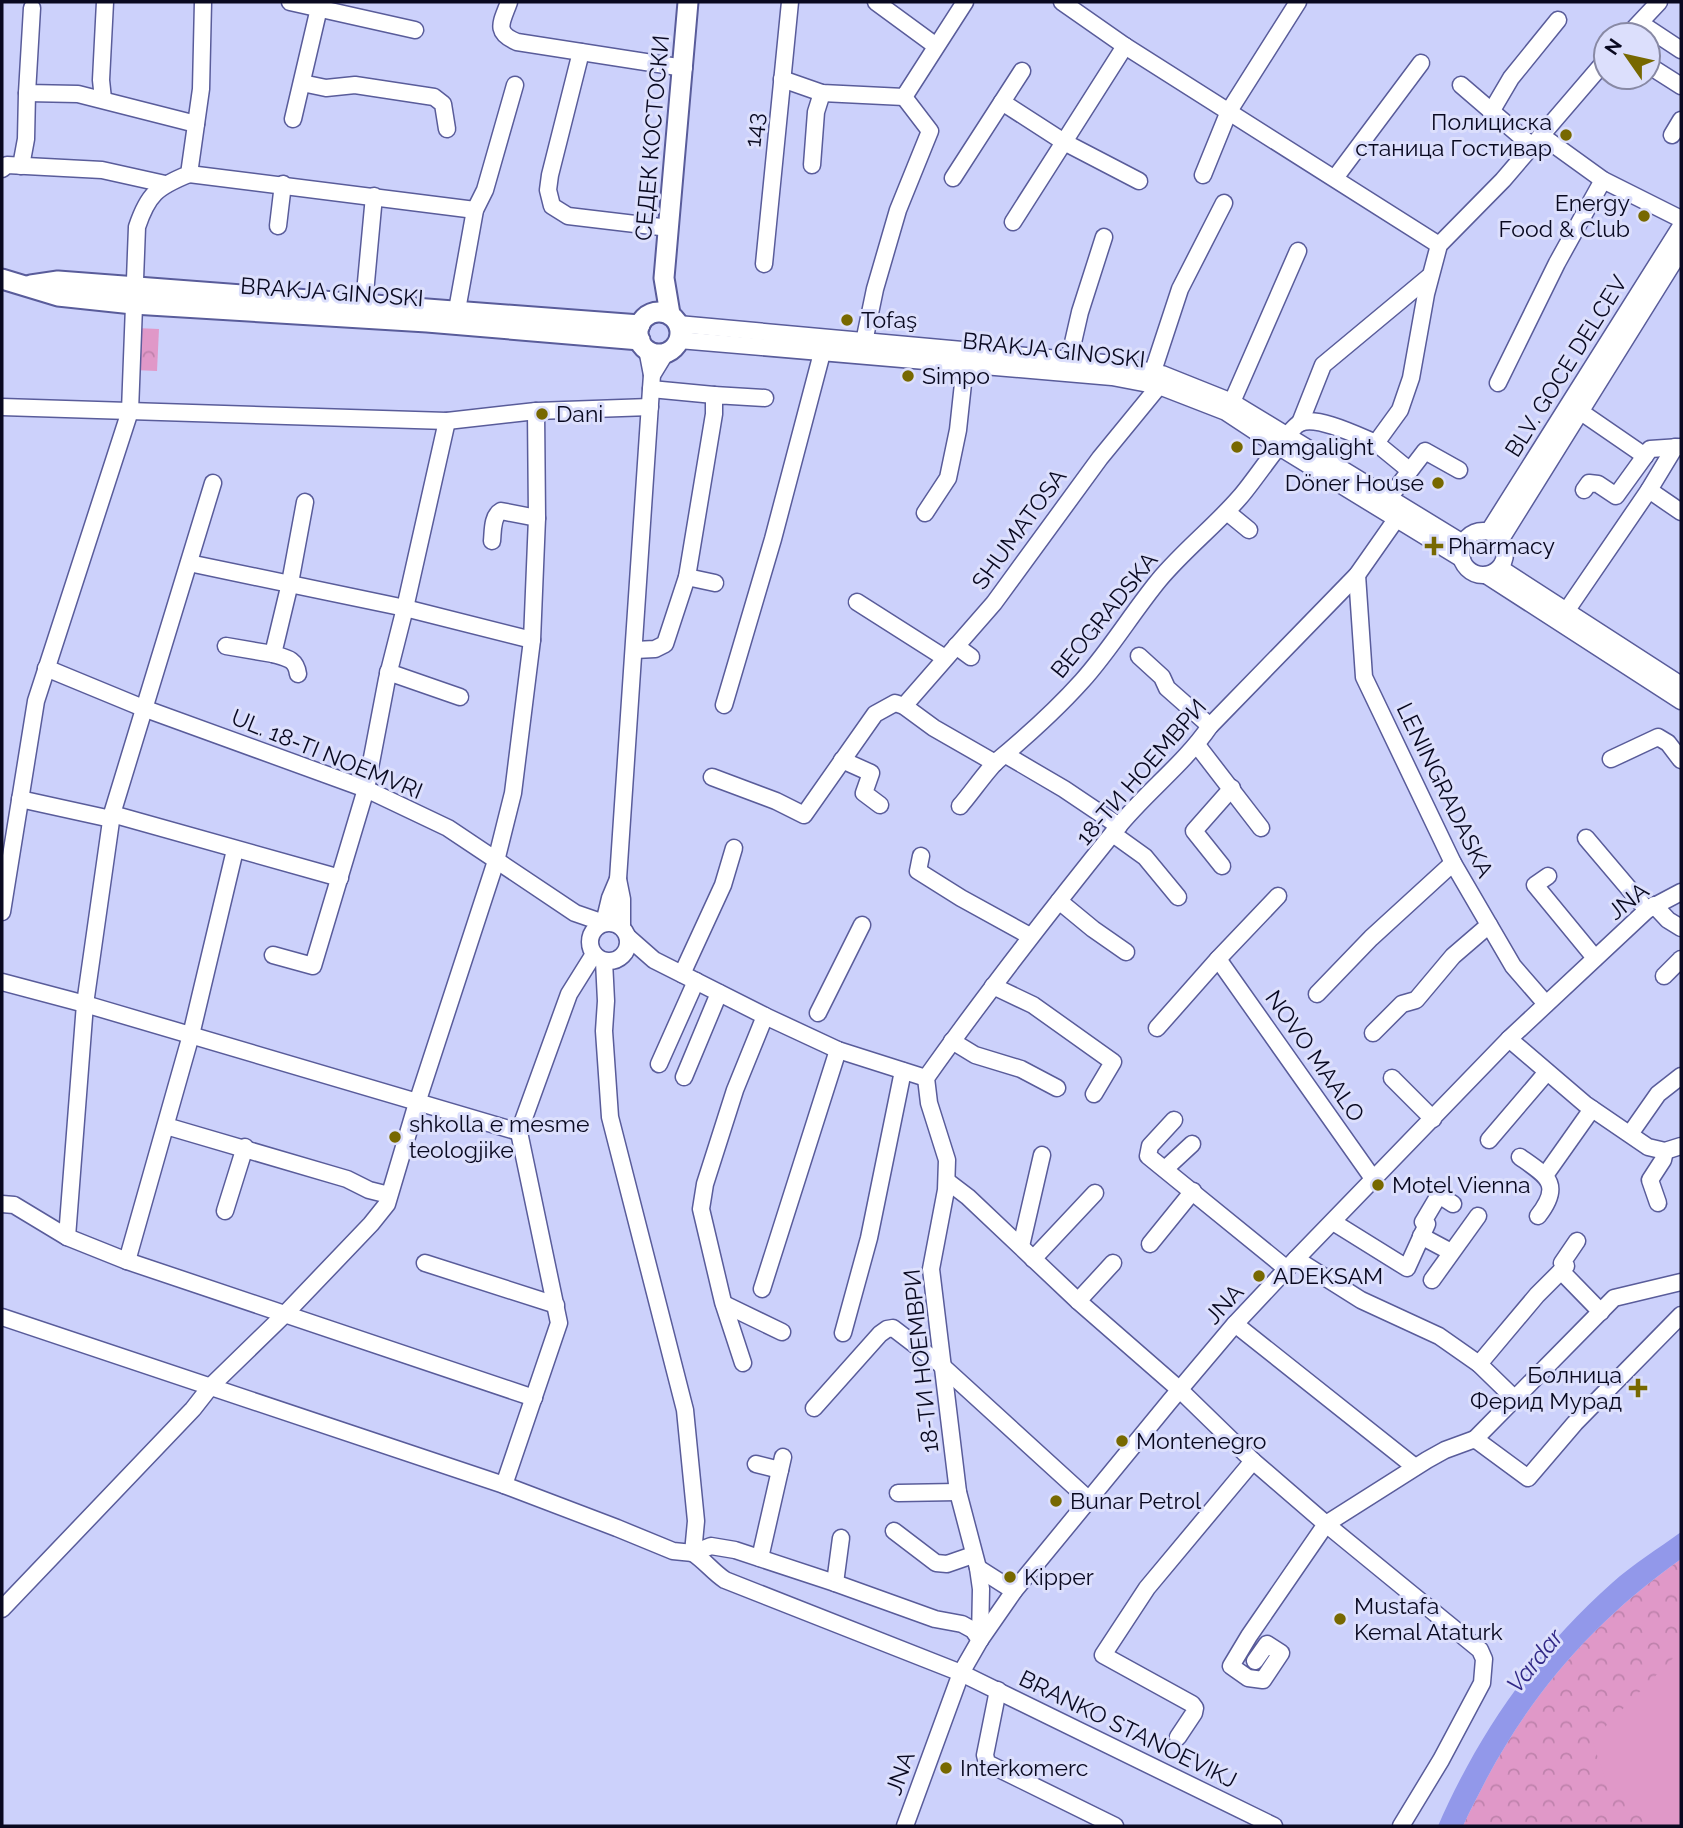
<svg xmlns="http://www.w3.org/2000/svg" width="1683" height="1828" viewBox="0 0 1683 1828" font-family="Raleway,sans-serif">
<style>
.forest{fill:url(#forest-crowns)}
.pitch{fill:#e098c8}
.water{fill:#9298ea}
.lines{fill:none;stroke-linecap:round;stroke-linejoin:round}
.minor-casing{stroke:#595c9a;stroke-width:19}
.major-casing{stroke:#595c9a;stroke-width:23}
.minor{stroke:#fff;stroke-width:16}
.major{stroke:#fff;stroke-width:19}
.poi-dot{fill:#776800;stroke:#dcdffc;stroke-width:2.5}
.labels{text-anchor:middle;stroke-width:6;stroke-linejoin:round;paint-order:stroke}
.poi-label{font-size:23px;fill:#090920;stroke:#dcdffc;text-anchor:start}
.street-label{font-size:23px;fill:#090920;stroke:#dcdffc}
.water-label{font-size:24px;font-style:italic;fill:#312886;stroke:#dcdffc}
</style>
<defs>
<pattern id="forest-crowns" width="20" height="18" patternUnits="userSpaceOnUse" patternTransform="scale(1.75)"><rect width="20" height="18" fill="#e098c8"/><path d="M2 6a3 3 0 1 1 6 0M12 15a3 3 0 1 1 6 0" fill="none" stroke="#bf82ac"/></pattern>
</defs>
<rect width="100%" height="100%" fill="#ccd1fb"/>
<g class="forest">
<polygon points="136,328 159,329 157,371 134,370"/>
<path d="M 1681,1559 L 1681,1826 L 1463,1826 C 1470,1810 1479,1794 1487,1778 C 1535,1688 1598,1618 1681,1559 Z"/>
</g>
<polygon class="pitch" points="1681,1650 1681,1826 1657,1826 1605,1779 1592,1740"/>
<path class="water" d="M 1681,1532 L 1681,1559 C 1598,1618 1535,1688 1487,1778 C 1479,1794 1470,1810 1463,1826 L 1438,1826 C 1478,1734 1536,1650 1612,1583 C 1633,1564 1658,1549 1681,1532 Z"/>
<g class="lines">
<defs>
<g id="minor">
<polyline points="290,2 415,30"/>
<path d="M 509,2 C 502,22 493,32 517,42 L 684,68"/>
<polyline points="876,2 936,46"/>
<polyline points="1062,2 1125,46 1439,245"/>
<polyline points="32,8 27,93 78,94 196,124"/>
<polyline points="1640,23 1681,50"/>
<polyline points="1628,35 1659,2"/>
<polyline points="1125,46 1064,142 1139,181"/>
<polyline points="581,52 550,175 548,190 552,206 568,216 669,228"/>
<polyline points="1648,65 1681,86"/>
<polyline points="782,79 822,93 904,97 965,2"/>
<polyline points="302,83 326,88 355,85 434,97 443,104 447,129"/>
<polyline points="1461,85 1532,146"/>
<polyline points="103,99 101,80 105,2"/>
<polyline points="1002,102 1064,142 1013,222"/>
<polyline points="1491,112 1511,78 1558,20"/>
<polyline points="293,119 319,8"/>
<polyline points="1672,135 1681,120"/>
<polyline points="1542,136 1603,180 1681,219"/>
<polyline points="812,165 816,112 822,93"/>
<polyline points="21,166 26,139 27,93"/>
<polyline points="2,169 7,165 102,170 165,184"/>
<polyline points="189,174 475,210"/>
<polyline points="1203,175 1229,111 1298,2"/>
<polyline points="953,178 1022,71"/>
<polyline points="1335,178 1421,63"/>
<polyline points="278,226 283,184"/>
<polyline points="764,264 790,2"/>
<polyline points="364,304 374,196"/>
<polyline points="457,310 475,210 485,190 515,85"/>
<polyline points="678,324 1115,364 1162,374 1232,402 1463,543"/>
<polyline points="679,340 1112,377 1159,386 1226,412 1279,447 1462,559"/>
<polyline points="864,342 875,289 898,210 930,131 904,97"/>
<polyline points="647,349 652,375"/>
<polyline points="1069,360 1080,312 1104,237"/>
<polyline points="1153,371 1180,289 1224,203"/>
<polyline points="1498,383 1557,263 1603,180"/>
<polyline points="651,389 714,395"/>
<polyline points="1232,402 1298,251"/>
<polyline points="2,407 447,421 536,411 650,407"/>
<polyline points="1581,412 1645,456"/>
<polyline points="1300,423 1323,365 1430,276"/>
<polyline points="1376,443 1409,470"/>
<polyline points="1584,490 1589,483 1598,484 1616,496 1650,449 1680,447"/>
<polyline points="1649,490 1681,512"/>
<polyline points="1389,498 1425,451 1459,470"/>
<polyline points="1227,512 1249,530"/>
<polyline points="925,513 948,478 958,430 965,365"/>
<circle cx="1483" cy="553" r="22"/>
<polyline points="1489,531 1681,226"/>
<polyline points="1501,539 1681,250"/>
<path d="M 492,541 C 493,531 492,516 501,511 L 537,518"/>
<polyline points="189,563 405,608 532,640"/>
<polyline points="1500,568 1681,685"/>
<polyline points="1357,575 1364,677 1453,863 1513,966 1546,1004"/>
<polyline points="1486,575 1681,701"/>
<polyline points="687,577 715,583"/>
<polyline points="857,602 945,658"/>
<polyline points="1567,610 1649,490 1675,447"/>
<polyline points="226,646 273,654"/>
<polyline points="956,646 971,657"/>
<polyline points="635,650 655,649 665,644 687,577 714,414 714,395 765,398"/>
<polyline points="1139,656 1162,677 1167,688 1210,726"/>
<polyline points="46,668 143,708 366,789 448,828 575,913 604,923 610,898 618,879"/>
<polyline points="388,672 460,697"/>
<path d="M 298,674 C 296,659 287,658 273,654 L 290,583 L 305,502"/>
<polyline points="724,705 773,539 822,353"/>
<polyline points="904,706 994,603 1100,458 1159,386 1161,378"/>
<polyline points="1197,745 1261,828"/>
<polyline points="1006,755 1064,789 1119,826"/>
<polyline points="1611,759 1658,737 1668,743 1681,760"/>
<polyline points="842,760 871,773 864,793 880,805"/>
<polyline points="712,777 776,801 804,815 875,714 895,703 904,706 934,728 995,763"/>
<polyline points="20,799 111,819"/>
<path d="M 960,806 C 970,795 987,770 997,761 C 1027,736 1055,711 1082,681 C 1110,650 1132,613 1159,580 C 1184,550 1215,526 1240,497 C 1253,483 1289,428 1300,423 C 1317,415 1359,436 1376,443 L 1400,410 L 1411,378 L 1426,294 L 1439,245 L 1503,180 L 1606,60"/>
<polyline points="112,814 340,878"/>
<polyline points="1113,834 1145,857 1178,897"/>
<polyline points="1586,838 1647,910"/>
<polyline points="921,856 918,871 961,898 1030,936"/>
<polyline points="1222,866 1194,831 1232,788"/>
<polyline points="1548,876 1535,885 1595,958"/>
<polyline points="1059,901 1093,929 1126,952"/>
<polyline points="1654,905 1668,920 1681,928"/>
<path d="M 2,912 L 36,701 L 130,411 L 137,227 C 148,194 157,187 189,174 L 201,89 L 203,2"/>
<circle cx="609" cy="942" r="19"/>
<polyline points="622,927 622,899 618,879 651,389 652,375 666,352"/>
<polyline points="629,938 654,960 765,1016 838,1050 926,1078"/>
<polyline points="273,955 313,966 366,789 387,679 405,608 447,421"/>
<polyline points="1218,959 1374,1180"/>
<path d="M 604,961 L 606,1001 L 604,1031 L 610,1117 L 685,1410 L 696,1521 L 693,1553 C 705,1561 713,1572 725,1580 L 961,1673 L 1274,1826"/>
<polyline points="682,974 723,885 734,848"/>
<polyline points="1664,976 1681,959"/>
<polyline points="2,982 85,1004 519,1132"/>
<polyline points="993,986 1033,1005 1113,1062 1094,1094"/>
<polyline points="1317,994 1371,938 1453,863"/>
<polyline points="818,1013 862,925"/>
<polyline points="1157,1028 1218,959 1278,896"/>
<polyline points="1373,1033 1402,1004 1416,1000 1453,956 1489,925"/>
<polyline points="1509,1039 1585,1104 1648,1147 1665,1151 1681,1146"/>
<polyline points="952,1041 975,1055 1021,1069 1057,1088"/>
<polyline points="659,1064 696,981"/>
<polyline points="684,1077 719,993"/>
<polyline points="1392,1078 1433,1119"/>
<polyline points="1174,1120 1150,1146 1148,1156 1287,1269"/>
<polyline points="166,1126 347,1179 369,1190 389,1195"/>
<polyline points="1630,1134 1658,1094 1681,1076"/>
<polyline points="1489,1140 1547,1072"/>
<path d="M 1520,1157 C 1547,1176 1563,1184 1538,1216"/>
<polyline points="1165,1169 1192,1144"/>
<polyline points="1546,1174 1592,1109"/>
<polyline points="947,1181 968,1197 1078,1301 1180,1390 1253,1461 1326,1524 1427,1460 1445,1450 1475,1439 1528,1478 1575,1423 1681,1315"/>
<polyline points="1658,1203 1650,1180 1663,1160 1665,1151"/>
<polyline points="2,1204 14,1205 67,1237 127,1261 534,1398"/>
<polyline points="225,1211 245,1147"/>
<polyline points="1333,1222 1407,1268 1427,1224 1423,1222 1439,1195 1453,1204"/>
<polyline points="1421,1236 1451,1252"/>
<polyline points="67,1237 85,1004 112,814 213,483"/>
<polyline points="1150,1244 1193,1191"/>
<polyline points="1021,1246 1042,1155"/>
<polyline points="1033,1259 1095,1193"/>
<polyline points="1296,1259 1361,1300 1439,1336 1479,1364 1516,1400"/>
<polyline points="127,1261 191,1035 235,850"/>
<polyline points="425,1263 556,1305"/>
<polyline points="1561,1271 1601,1312"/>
<polyline points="1432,1280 1478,1216"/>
<polyline points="762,1289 838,1050"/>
<polyline points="1078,1301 1113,1263"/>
<polyline points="724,1304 782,1332"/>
<polyline points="2,1317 504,1485 617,1528 673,1551 693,1553 711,1546 735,1550 835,1583 935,1619 962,1624 973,1630 980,1640"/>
<polyline points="1235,1324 1415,1467"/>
<polyline points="843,1333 869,1238 903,1071"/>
<polyline points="743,1363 723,1302 701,1209 705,1184 735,1090 765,1016"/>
<polyline points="1479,1364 1537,1295 1566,1266 1562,1263 1577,1241"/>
<polyline points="814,1408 880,1334 887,1329 893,1328 940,1364 1088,1499"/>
<polyline points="1475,1439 1614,1298 1681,1282"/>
<polyline points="756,1464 780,1470"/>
<polyline points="504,1485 559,1323 519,1132 569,994 594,954"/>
<polyline points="898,1493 958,1492"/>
<polyline points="894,1531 936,1563 947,1564 973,1555"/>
<polyline points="760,1558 783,1457"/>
<polyline points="978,1568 1014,1591"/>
<polyline points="835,1583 841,1538"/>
<polyline points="2,1609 193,1409 211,1386 284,1315 371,1224 387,1204 417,1103 496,861 513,793 532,640 537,518 536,411"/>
<path d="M 980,1640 L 981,1589 L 978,1568 L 958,1492 L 931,1269 L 946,1190 L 947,1160 L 929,1103 L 926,1078 C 987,992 1051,910 1117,828 C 1146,792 1184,764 1210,726 L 1357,575 L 1404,508"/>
<polyline points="1255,1661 1267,1644 1281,1653 1263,1680 1248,1678 1231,1666 1249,1636 1326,1524 1480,1650 1484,1659 1482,1683 1441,1760 1401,1826"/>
<polyline points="998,1690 985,1755 987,1763 1115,1826"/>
<polyline points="1178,1737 1194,1713 1195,1708 1192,1704 1103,1655 1147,1588 1253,1461"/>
<polyline points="905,1826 961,1673 980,1640 1014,1591 1170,1401 1235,1324 1296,1259 1509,1039 1647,910 1681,892"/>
</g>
<g id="major">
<polyline points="2,279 58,296 133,304 427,322 640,340"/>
<polyline points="31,285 58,281 640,325"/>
<circle cx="659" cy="333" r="21"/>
<polyline points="670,314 664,278 688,2"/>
</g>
</defs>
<use href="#minor" class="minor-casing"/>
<use href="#major" class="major-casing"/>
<use href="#minor" class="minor"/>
<use href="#major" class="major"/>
</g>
<g class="poi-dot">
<circle cx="1566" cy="135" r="7"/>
<circle cx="1644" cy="216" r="7"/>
<circle cx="847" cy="320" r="7"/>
<circle cx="908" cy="376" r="7"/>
<circle cx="542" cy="414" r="7"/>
<circle cx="1237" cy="447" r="7"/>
<circle cx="1438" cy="483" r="7"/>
<path d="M1430.5 535.5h7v7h7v7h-7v7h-7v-7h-7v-7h7z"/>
<circle cx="395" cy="1137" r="7"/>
<circle cx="1378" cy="1185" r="7"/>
<circle cx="1259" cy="1276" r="7"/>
<path d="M1634.5 1377.5h7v7h7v7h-7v7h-7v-7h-7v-7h7z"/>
<circle cx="1122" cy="1441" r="7"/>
<circle cx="1056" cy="1501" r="7"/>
<circle cx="1010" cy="1577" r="7"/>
<circle cx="1340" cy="1619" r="7"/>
<circle cx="946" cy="1768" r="7"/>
</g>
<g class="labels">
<g class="poi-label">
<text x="1552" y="130" text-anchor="end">Полициска<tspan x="1552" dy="26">станица Гостивар</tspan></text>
<text x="1630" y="211" text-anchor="end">Energy<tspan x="1630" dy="26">Food &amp; Club</tspan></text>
<text x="861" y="328">Tofaş</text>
<text x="922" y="384">Simpo</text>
<text x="556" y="422">Dani</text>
<text x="1251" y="455">Damgalight</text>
<text x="1424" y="491" text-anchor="end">Döner House</text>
<text x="1448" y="554">Pharmacy</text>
<text x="409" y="1132">shkolla e mesme<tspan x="409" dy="26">teologjike</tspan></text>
<text x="1392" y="1193">Motel Vienna</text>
<text x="1273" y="1284">ADEKSAM</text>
<text x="1622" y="1383" text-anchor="end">Болница<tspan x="1622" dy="26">Ферид Мурад</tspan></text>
<text x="1136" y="1449">Montenegro</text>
<text x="1070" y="1509">Bunar Petrol</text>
<text x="1024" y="1585">Kipper</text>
<text x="1354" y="1614">Mustafa<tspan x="1354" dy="26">Kemal Ataturk</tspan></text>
<text x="960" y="1776">Interkomerc</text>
</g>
<g class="street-label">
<text transform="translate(754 130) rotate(-84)" y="8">143</text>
<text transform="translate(652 138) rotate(-85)" y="8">СЕДЕК КОСТОСКИ</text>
<text transform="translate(332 292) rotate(4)" y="8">BRAKJA GINOSKI</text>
<text transform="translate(1054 350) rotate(6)" y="8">BRAKJA GINOSKI</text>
<text transform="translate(1566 366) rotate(-58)" y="8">BLV. GOCE DELCEV</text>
<text transform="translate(1019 529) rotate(-54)" y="8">SHUMATOSA</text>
<text transform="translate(1104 615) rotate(-51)" y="8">BEOGRADSKA</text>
<text transform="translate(327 754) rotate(22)" y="8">UL. 18-TI NOEMVRI</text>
<text transform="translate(1141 772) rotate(-49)" y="8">18-ТИ НОЕМВРИ</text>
<text transform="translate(1445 790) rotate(64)" y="8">LENINGRADASKA</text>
<text transform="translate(1628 901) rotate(-38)" y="8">JNA</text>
<text transform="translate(1315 1056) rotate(55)" y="8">NOVO MAALO</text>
<text transform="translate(1224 1304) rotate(-48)" y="8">JNA</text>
<text transform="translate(921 1361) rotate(-96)" y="8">18-ТИ НОЕМВРИ</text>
<text transform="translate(1128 1729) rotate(26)" y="8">BRANKO STANOEVIKJ</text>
<text transform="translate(900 1773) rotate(-70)" y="8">JNA</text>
</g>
<g class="water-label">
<text transform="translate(1535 1661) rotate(-51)" y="8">Vardar</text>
</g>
</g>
<rect width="1683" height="1828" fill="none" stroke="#090920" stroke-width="7"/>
<g transform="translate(1627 56) rotate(304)"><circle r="33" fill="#dcdffc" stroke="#8889a4" stroke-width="2"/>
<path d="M0-5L12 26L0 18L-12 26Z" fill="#776800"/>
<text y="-10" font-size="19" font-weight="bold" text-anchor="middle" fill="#090920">N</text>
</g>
</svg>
